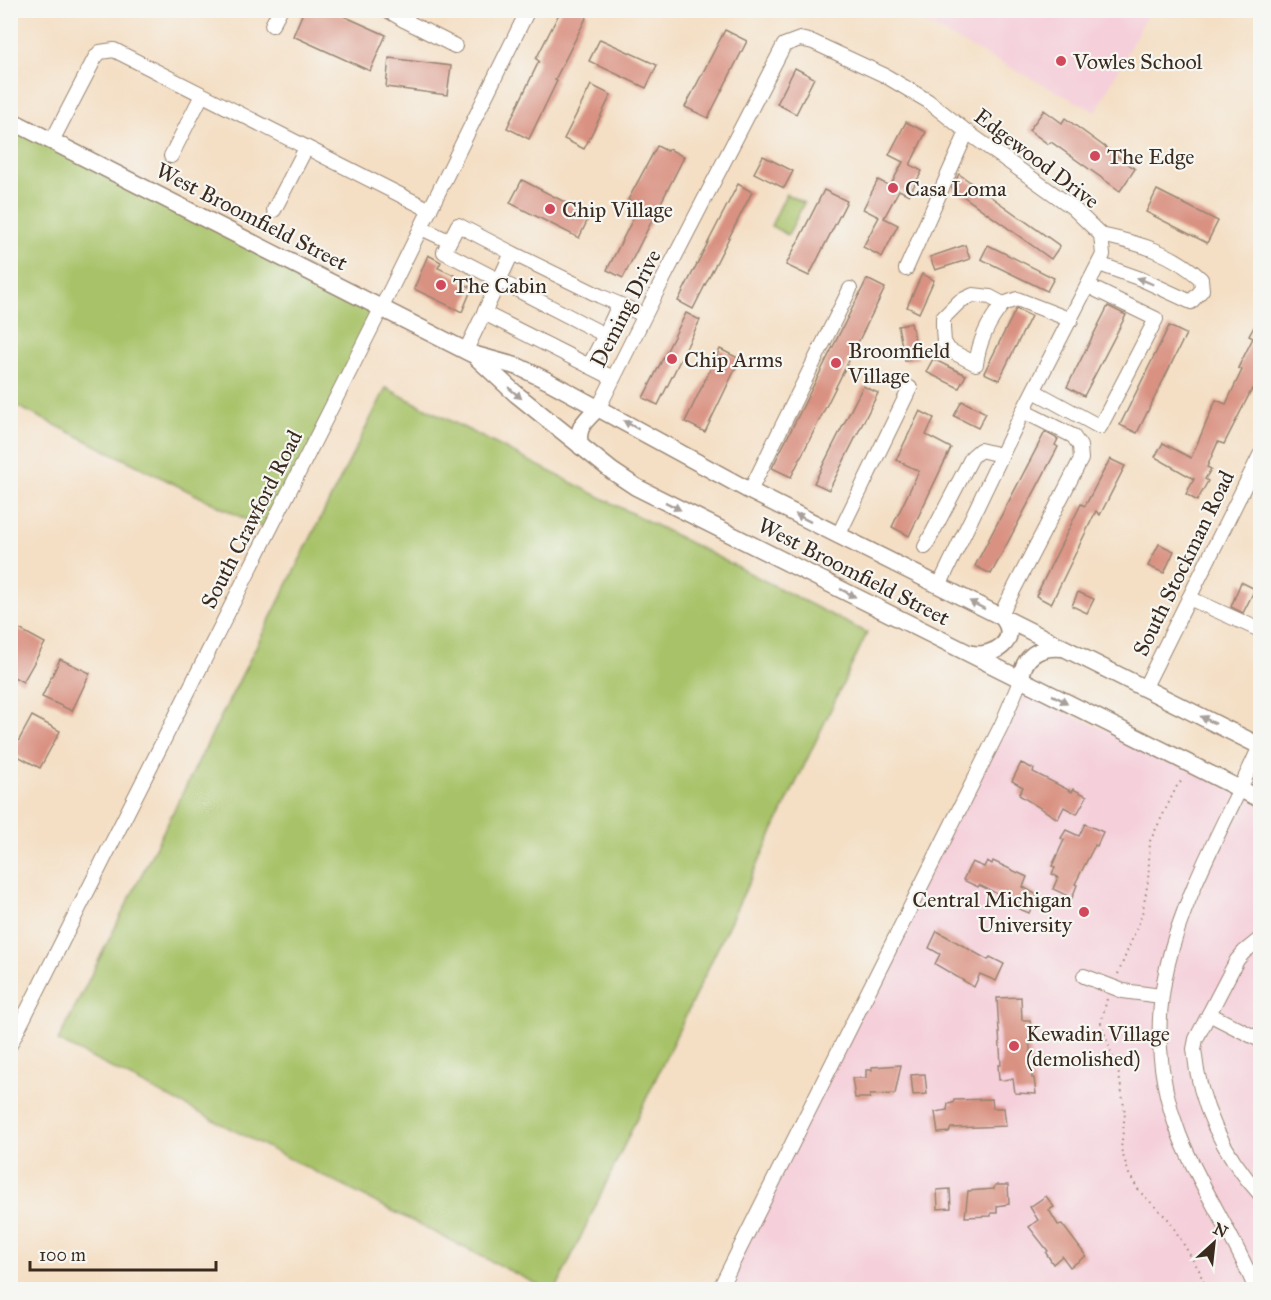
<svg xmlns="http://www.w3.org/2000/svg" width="1271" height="1300" viewBox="0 0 1271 1300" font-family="'IM FELL Great Primer',serif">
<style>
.built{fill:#f5cfda}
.green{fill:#a7c268;stroke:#717643;stroke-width:1.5}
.building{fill:#d99181}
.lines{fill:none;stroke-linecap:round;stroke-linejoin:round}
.minor-casing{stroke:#988472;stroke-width:16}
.major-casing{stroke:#988472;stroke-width:19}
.path{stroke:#988472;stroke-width:2;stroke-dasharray:1.5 4.5;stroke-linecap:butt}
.minor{stroke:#fff;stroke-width:14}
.major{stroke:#fff;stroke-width:16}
.oneway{fill:#a79f9a}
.poi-dot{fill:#d1495b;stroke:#f6f6f2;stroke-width:2}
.labels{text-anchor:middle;stroke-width:4.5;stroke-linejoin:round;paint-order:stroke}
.poi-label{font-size:22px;fill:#3b2a1e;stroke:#f6f6f2;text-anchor:start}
.street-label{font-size:22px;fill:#3b2a1e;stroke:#f6f6f2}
</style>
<rect width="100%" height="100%" fill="#f6f6f2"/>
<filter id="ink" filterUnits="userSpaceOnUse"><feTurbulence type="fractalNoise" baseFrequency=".0167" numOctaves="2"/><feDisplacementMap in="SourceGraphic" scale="12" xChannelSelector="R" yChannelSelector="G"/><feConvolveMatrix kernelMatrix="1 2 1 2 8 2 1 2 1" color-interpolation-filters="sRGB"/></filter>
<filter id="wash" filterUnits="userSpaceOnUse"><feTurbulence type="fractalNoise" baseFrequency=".008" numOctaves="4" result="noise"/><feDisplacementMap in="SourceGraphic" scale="24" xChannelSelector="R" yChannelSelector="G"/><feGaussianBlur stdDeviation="1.35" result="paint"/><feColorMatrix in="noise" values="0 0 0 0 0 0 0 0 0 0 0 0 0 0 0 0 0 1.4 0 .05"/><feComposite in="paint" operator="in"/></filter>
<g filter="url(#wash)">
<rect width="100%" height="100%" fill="#f4dfc5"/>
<g class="built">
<polygon points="901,11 1149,11 1096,112"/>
<polygon points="1024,694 1241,789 1260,746 1260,1289 719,1290 959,810"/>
</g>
<g class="green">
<polygon points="10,122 381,311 269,531 11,403"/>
<polygon points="786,194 804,203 788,235 771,226"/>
<polygon points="386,388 867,633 556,1289 546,1289 58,1041"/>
</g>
<g id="blocks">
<g class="building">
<polygon points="304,10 330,10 386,35 370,71 293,36"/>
<polygon points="561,10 581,10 588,14 555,80 557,81 529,139 507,128 539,61 536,59"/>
<polygon points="725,30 747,41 708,118 685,107"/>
<polygon points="600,39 657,65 646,88 589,61"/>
<polygon points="389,58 451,66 447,95 386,87"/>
<polygon points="795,68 814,78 796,114 777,104"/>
<polygon points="591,85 611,95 584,149 564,139"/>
<polygon points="1044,110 1062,123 1065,118 1135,169 1120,191 1051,142 1048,144 1029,130"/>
<polygon points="906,122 926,132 910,165 922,171 909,195 899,190 884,218 898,225 882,257 863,247 879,217 863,209 878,180 890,186 903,162 889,155"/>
<polygon points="657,146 667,151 669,149 684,157 623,278 607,270 640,205 628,200"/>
<polygon points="763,156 793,171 784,188 754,173"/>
<polygon points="959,174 1060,246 1051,259 952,188"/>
<polygon points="522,180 590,215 579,238 510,203"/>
<polygon points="738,184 752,192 693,309 678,301"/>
<polygon points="824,190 847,201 809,276 786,265"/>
<polygon points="1157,190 1218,221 1207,243 1146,212"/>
<polygon points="965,245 970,259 935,270 930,257"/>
<polygon points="988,245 1054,278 1047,291 981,259"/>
<polygon points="428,255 441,262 438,268 460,278 459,281 472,288 462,312 414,289"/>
<polygon points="922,274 934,280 919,313 907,307"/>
<polygon points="867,279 885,288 791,477 772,468"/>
<polygon points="1108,306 1126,315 1084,396 1067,387"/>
<polygon points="1016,309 1031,316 999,380 984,373"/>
<polygon points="686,313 700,320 658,405 643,398"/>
<polygon points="1260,316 1260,378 1254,390 1252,389 1224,444 1218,442 1207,467 1211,469 1205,479 1208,481 1197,501 1186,494 1194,479 1155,457 1163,443 1191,458 1216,400 1226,404 1233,389 1242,370 1238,368 1253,338 1249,336"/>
<polygon points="911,323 919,358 905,361 898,326"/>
<polygon points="1169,326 1186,334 1137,433 1120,425"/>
<polygon points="720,349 740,359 705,432 685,422"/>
<polygon points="933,359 966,375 959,388 926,372"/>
<polygon points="863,386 878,393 829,490 814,483"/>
<polygon points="962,401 986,413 978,428 954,416"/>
<polygon points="920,411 934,418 926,435 951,448 909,536 892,527 919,471 896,460"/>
<polygon points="1045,432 1058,439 1055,445 1058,447 991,574 975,566"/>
<polygon points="1110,459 1125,466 1100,515 1096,511 1051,604 1036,596 1081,504 1085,506"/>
<polygon points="1159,544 1174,551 1164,573 1148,566"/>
<polygon points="1241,582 1255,589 1243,613 1231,607"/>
<polygon points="1078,592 1094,599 1087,613 1072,606"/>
<polygon points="10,624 45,643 23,682 10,675"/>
<polygon points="60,659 90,673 72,711 42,697"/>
<polygon points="32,716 60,731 40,768 12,753"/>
<polygon points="1021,763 1034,769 1033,772 1072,792 1073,789 1087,796 1077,814 1064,807 1058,819 1019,795 1023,787 1012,781"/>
<polygon points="1085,824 1103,832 1097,846 1095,845 1075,884 1077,885 1072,898 1053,889 1058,877 1052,874 1055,867 1052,866 1064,840 1061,838 1066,830 1079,836"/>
<polygon points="987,861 992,864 993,861 1027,877 1023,887 1037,895 1029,913 1015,907 1017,903 979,885 978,887 963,880 972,862 984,867"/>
<polygon points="937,931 988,960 990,957 1004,964 996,981 980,974 974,987 935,964 940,954 929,948"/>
<polygon points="1021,997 1022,1020 1030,1020 1032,1036 1029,1036 1032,1078 1034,1078 1036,1094 1015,1093 1013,1079 999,1080 998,1065 1001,1065 997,998"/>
<polygon points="901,1065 895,1094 870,1095 870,1098 855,1098 852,1078 866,1078 866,1070 872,1070 872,1067"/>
<polygon points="925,1074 927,1094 913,1095 911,1075"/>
<polygon points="992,1099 993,1108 1004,1108 1006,1126 951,1128 949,1132 938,1133 935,1112 947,1110 948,1104 953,1103 954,1100"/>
<polygon points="995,1185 1008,1185 1009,1204 997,1206 997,1213 991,1213 991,1216 965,1217 968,1191 994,1189"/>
<polygon points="950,1189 951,1208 938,1209 937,1190"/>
<polygon points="1046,1196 1054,1207 1049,1210 1058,1225 1062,1224 1086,1256 1070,1267 1062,1256 1053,1264 1046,1253 1048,1251 1029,1227 1038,1220 1030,1207"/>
</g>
</g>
</g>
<g filter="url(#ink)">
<use href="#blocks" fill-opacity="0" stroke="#988472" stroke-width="1.5"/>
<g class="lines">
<defs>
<g id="minor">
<polyline points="387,10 404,20 410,10"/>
<polyline points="404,20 455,46"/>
<polyline points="272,25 280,10"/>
<polyline points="52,141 95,58 100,52 114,50 430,210"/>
<polyline points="171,156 202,95"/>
<polyline points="274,210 306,148"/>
<polyline points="421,228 449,241"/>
<polyline points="512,253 458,225 444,252 605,335 619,305"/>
<path d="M 1099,264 L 1141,279 L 1191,302 L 1202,290 L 1201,279 C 1172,252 1138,243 1101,235"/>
<polyline points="906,269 967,132"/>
<path d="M 973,295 L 990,297 L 1003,304 C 988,322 979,341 976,364 L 949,350 L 944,342 L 943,328 L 943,318 L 960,301 Z"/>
<polyline points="1003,304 1017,299 1071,320"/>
<polyline points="484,313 512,253 600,296 644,315"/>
<polyline points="466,350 484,313 613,378"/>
<polyline points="589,366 605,335"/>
<polyline points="1034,391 1100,427 1156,319 1088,286"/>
<polyline points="599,407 654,297 784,45 800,39 813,42 884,75 928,101 967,132 1072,207 1101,235 1103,255 1023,411 939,586"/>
<polyline points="750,491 850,289"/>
<polyline points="838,536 910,388"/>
<polyline points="925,547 972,457 980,450 1001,455"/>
<polyline points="1189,598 1260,630"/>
<polyline points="1000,616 1081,459 1080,446 1073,436 1023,411"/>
<polyline points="1144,689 1260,455"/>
<path d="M 1260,939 L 1244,952 L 1237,960 L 1196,1039 L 1194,1049 C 1199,1104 1223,1154 1260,1194"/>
<polyline points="1084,976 1123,991 1161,996"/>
<polyline points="1209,1014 1260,1040"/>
<polyline points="10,1045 382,307 528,10"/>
<polyline points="719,1290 1002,724 1021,679"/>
<path d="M 1256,1290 C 1235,1236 1200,1188 1179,1134 C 1122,986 1202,876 1260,746"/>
</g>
<g id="major">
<polyline points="10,120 472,354 519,367 548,381 750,491 1260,746"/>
<polyline points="477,358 516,394 612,471 636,487 1260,799"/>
<path d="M 581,447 C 574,428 587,419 599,407"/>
<path d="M 972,654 C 993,657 1021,641 1003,618"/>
<path d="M 1021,679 C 1023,656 1039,646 1062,648"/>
</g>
</defs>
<use href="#minor" class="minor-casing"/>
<use href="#major" class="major-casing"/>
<g class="path">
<polyline points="1118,974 1142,915 1148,881 1150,841 1178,784 1182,781"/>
<polyline points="1107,999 1101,1023 1119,1075 1125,1113 1121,1149 1129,1174 1140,1192 1169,1220 1199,1270 1206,1290"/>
</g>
<use href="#minor" class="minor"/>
<use href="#major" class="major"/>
</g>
<defs><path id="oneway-solid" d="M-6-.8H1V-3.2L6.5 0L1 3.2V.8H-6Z" transform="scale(1.5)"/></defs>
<g class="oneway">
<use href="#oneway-solid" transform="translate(1145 281) rotate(-157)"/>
<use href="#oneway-solid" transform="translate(515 393) rotate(40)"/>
<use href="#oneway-solid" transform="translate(631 425) rotate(-151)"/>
<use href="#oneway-solid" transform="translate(673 506) rotate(27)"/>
<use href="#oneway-solid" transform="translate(803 518) rotate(-153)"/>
<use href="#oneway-solid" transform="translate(848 593) rotate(27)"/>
<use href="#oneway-solid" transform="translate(977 605) rotate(-153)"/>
<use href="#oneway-solid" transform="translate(1060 699) rotate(27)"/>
<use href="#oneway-solid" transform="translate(1208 720) rotate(-154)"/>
</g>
</g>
<g class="poi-dot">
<circle cx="1061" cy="61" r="6"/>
<circle cx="1095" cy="156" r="6"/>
<circle cx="893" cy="188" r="6"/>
<circle cx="550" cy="209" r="6"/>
<circle cx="441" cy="285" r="6"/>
<circle cx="672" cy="359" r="6"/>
<circle cx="836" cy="363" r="6"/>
<circle cx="1084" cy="912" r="6"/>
<circle cx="1014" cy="1046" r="6"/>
</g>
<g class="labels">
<g class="poi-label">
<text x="1073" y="69">Vowles School</text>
<text x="1107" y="164">The Edge</text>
<text x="905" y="196">Casa Loma</text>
<text x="562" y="217">Chip Village</text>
<text x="453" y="293">The Cabin</text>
<text x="848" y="358">Broomfield<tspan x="848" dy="25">Village</tspan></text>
<text x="684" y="367">Chip Arms</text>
<text x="1072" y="907" text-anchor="end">Central Michigan<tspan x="1072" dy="25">University</tspan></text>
<text x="1026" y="1041">Kewadin Village<tspan x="1026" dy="25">(demolished)</tspan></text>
</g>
<g class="street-label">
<text transform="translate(1037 158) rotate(37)" y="8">Edgewood Drive</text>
<text transform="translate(252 216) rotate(27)" y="8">West Broomfield Street</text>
<text transform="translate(625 308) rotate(-63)" y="8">Deming Drive</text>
<text transform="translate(251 519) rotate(-63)" y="8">South Crawford Road</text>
<text transform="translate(1183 563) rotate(-64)" y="8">South Stockman Road</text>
<text transform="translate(854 571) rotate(27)" y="8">West Broomfield Street</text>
</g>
</g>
<rect width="1271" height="1300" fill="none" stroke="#f6f6f2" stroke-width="36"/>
<g transform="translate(1214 1243) rotate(27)" stroke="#f6f6f2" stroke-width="4.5" paint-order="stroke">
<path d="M0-4.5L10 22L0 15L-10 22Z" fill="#3b2a1e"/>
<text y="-9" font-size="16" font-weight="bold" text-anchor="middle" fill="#3b2a1e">N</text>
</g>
<path d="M30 1261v9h186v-9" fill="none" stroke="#3b2a1e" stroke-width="3"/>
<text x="39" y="1261" font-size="18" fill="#3b2a1e" stroke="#f6f6f2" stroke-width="4.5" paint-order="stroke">100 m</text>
</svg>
